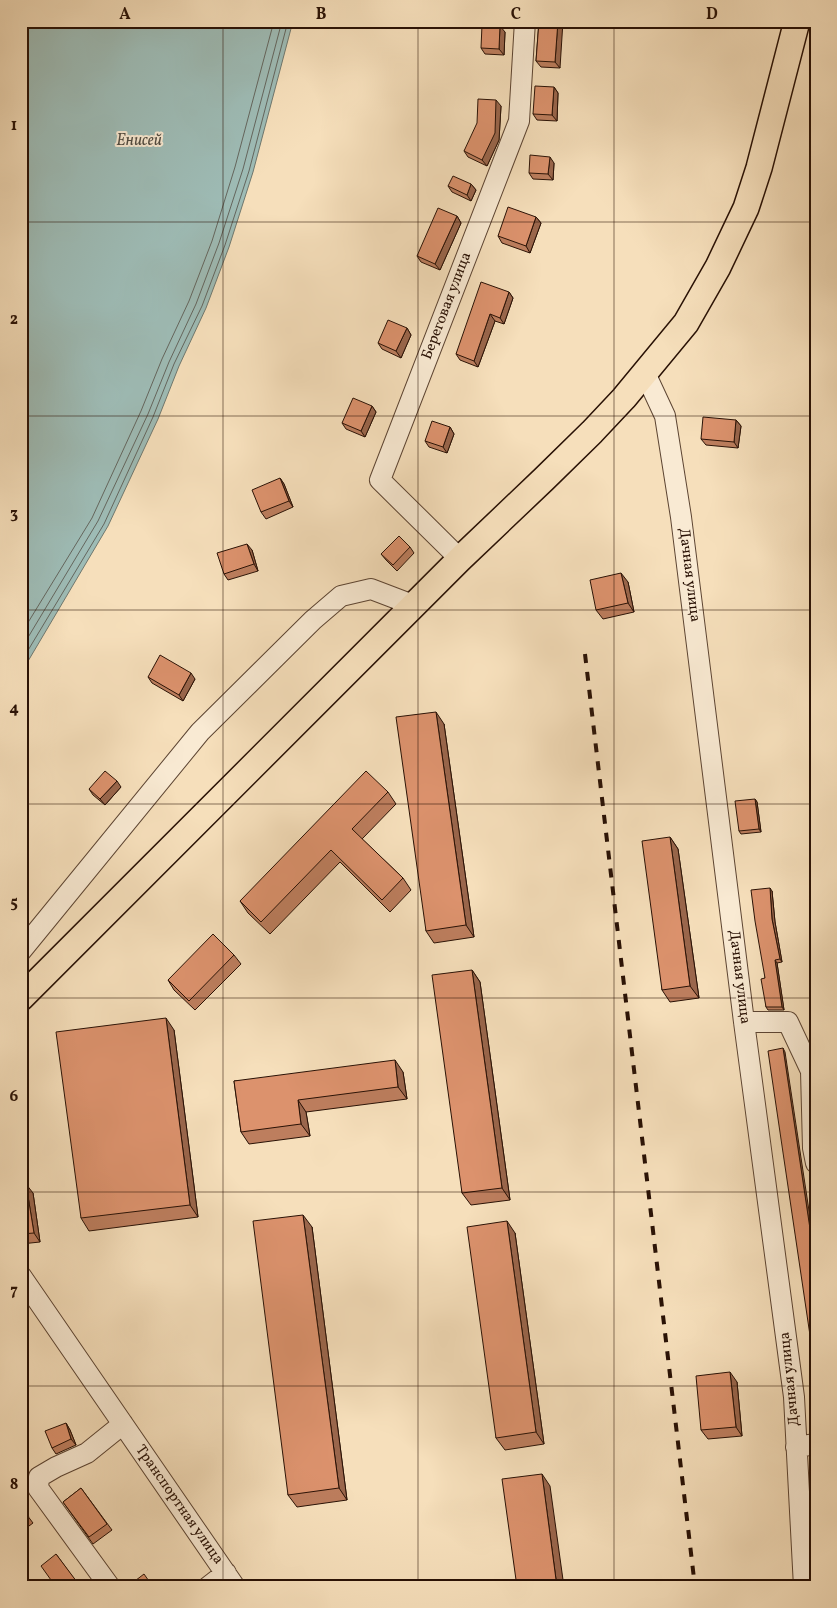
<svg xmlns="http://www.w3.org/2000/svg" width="837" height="1608" viewBox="0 0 837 1608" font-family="Vollkorn,serif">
<rect width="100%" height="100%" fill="#f6dfbb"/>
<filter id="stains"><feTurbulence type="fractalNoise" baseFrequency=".004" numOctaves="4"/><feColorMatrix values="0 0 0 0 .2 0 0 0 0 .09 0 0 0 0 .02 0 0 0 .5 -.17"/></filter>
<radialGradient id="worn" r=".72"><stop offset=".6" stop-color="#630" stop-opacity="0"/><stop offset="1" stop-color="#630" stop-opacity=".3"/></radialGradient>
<!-- water -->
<path fill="#9ebcb6" stroke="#6f786f" d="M21,21h272l-40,151 -24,75 -23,61 -27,58 -21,53 -50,107 -87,147z"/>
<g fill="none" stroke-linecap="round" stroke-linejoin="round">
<!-- shore -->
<path stroke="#64665e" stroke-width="1" d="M21,634l71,-116 49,-107 21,-52 27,-58 23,-60 23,-74 39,-146
M21,649l77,-128 50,-107 21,-52 27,-58 23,-61 24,-74 39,-148
M21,662l83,-138 49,-107 21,-53 28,-58 23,-61 24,-74 39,-150"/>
<defs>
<path id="minor" d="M645,373l20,43 16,101 63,505 50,375 10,190
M460,559l-80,-79 139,-359 6,-100
M21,951l179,-219 113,-112 28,-24 30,-7 42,16
M744,1022h44l23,49 2,77 3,15
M21,1276l214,311
M796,1447l20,-3
M110,1587l-72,-99 1,-11 17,-10 31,-14 36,-29
M208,1587l18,-14"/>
<path id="major" d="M21,998l439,-439 84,-80 48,-47 32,-34 62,-75 32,-56 28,-59 13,-40 38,-147"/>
</defs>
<!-- minor casing -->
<use href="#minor" stroke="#5c4432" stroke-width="22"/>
<!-- major casing -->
<use href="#major" stroke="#291105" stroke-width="28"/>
<!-- minor -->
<use href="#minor" stroke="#f9ead3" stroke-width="20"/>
<!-- major -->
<use href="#major" stroke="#f6dfbb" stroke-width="25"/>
<!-- rail -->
<path stroke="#291105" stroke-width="4" stroke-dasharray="9 9" stroke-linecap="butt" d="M585,654l110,933"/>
</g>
<!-- wall -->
<path fill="#bd7e5e" stroke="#291105" d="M539,21l21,47 -19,-1 -5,-6z
M505,32l-1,23 -19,-1 -4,-6z
M554,87l4,6 -1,28 -20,-1 -4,-6z
M501,106l-2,34 -12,26 -19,-9 -4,-6z
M554,163l-1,17 -20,-1 -4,-6z
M471,184l5,6 -5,11 -19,-9 -4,-6z
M457,216l4,7 -21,47 -19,-8 -4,-6z
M536,217l5,6 -11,30 -28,-10 -4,-7z
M509,292l4,6 -9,26 -9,-3 -17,46 -18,-7 -4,-6z
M407,328l4,7 -10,23 -19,-9 -4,-6z
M372,406l4,6 -11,25 -19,-8 -4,-6z
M736,420l5,6 -3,22 -32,-3 -5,-6z
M450,427l4,7 -7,19 -18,-6 -4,-6z
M280,478l4,6 9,23 -27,12 -5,-7z
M410,547l4,6 -17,18 -11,-11 -5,-6z
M252,550l6,21 -30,9 -4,-6z
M628,582l6,30 -31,7 -7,-9z
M148,677l47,2 -12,22 -31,-18z
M444,724l30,213 -40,6 -8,-12z
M121,787l-16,18 -12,-10 -4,-6z
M388,792l8,12 -34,35 41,39 8,12 -21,22 -50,-50 -70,72 -22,-21 -8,-12z
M755,799l2,3 4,30 -20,2 -2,-3z
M670,837l8,12 21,149 -29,4 -8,-12z
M772,891l3,31 7,40 -5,1 7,47h-16l-2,-3 -1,-29z
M234,955l7,9 -46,46 -21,-20 -6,-10z
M472,970l8,12 30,218 -39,5 -9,-12z
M174,1030l24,187 -109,14 -8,-13z
M403,1072l4,27 -101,13 4,24 -61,8 -8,-12 -7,-51z
M21,1185l12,8 7,49 -19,2z
M312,1227l35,273 -50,7 -9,-12z
M515,1233l29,211 -39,6 -9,-12z
M737,1382l5,54 -34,3 -7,-9z
M66,1423l4,7 6,15 -20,9 -4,-6z
M81,1488l31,42 -19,14 -30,-42z
M21,1507l12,16 -12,9z
M56,1554l24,33h-24z"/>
<!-- shaded-wall -->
<path fill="#9a664c" stroke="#291105" d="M558,21h5l-3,47 -5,-6z
M500,26l5,6 -1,23 -5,-6z
M554,87l4,6 -1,28 -5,-6z
M496,100l5,6 -2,34 -12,26 -5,-6z
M550,157l4,6 -1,17 -5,-6z
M471,184l5,6 -5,11 -4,-6z
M457,216l4,7 -21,47 -5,-6z
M536,217l5,6 -11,30 -4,-7z
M509,292l4,6 -9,26 -4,-6z
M490,314l5,7 -17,46 -4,-6z
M407,328l4,7 -10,23 -5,-7z
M372,406l4,6 -11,25 -4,-6z
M736,420l5,6 -3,22 -4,-6z
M450,427l4,7 -7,19 -4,-6z
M280,478l4,6 9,23 -4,-6z
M247,544l5,6 6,21 -4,-7z
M621,573l7,9 6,30 -6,-9z
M191,673l4,6 -12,22 -4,-6z
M436,712l8,12 30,213 -8,-12z
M117,781l4,6 -16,18 -5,-6z
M755,799l2,3 4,30 -2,-3z
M670,837l8,12 21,149 -9,-12z
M770,888l2,3 3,31 7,40 -2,-3 -8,-40z
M775,960l2,3 7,47 -2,-3z
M472,970l8,12 30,218 -8,-12z
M166,1018l8,12 24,187 -8,-12z
M783,1048l2,4 31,205v12z
M395,1060l8,12 4,27 -9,-12z
M298,1100l8,12 4,24 -9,-12z
M26,1184l7,9 7,49 -6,-9z
M303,1215l9,12 35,273 -8,-12z
M507,1221l8,12 29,211 -8,-12z
M730,1372l7,10 5,54 -6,-9z
M66,1423l4,7 6,15 -5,-6z
M542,1474l8,12 14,101h-7z"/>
<!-- building -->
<path fill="#dc926d" stroke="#291105" d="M539,21h19l-3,41 -19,-1z
M482,25l18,1 -1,23 -18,-1z
M535,86l19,1 -2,28 -19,-1z
M478,99l18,1 -1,33 -13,27 -18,-9 13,-28z
M530,155l20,2 -2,17 -19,-1z
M453,176l18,8 -4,11 -19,-9z
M508,207l28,10 -10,29 -28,-10z
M438,208l19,8 -22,48 -18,-8z
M481,282l28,10 -9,26 -10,-4 -16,47 -18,-7z
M388,320l19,8 -11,23 -18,-8z
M353,398l19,8 -11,25 -19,-8z
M703,417l33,3 -2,22 -33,-3z
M432,421l18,6 -7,20 -18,-6z
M280,478l9,23 -28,11 -9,-22z
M399,536l11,11 -17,18 -12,-11z
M247,544l7,20 -30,10 -7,-21z
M621,573l7,30 -32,7 -6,-30z
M160,655l31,18 -12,22 -31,-18z
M436,712l30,213 -40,6 -30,-214z
M105,771l12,10 -17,18 -11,-10z
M366,771l22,21 -36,37 51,49 -21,22 -51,-50 -70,72 -21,-21z
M755,799l4,30 -20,2 -4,-30z
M670,837l20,149 -28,4 -20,-149z
M770,888l2,31 8,40 -5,1 7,47h-16l-5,-28 4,-1 -10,-57 -4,-31z
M213,934l21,21 -45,46 -21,-21z
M472,970l30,218 -40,5 -30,-218z
M166,1018l24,187 -109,13 -25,-186z
M783,1048l33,221v107l-48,-325z
M395,1060l3,27 -100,13 3,24 -60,8 -7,-51z
M26,1184l8,49 -13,1v-49z
M303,1215l36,273 -51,7 -35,-274z
M507,1221l29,211 -40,6 -29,-211z
M730,1372l6,55 -35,3 -5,-54z
M66,1423l5,16 -19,9 -7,-17z
M542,1474l15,113h-40l-15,-108z
M81,1488l26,36 -18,13 -26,-35z
M21,1507l8,10 -8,6z
M56,1554l21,28 -6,5h-15l-15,-21z
M144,1574l9,13h-26z"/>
<!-- grid -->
<path fill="none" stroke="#291105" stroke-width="1" stroke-opacity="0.55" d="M223,21v1566M418,21v1566M614,21v1566M21,222h795M21,416h795M21,610h795M21,804h795M21,998h795M21,1192h795M21,1386h795"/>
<g text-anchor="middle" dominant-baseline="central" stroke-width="4" stroke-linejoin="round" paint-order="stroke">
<!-- street labels -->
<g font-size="15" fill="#291105" stroke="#f9ead3">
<text transform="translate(447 306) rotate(-69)">Береговая улица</text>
<text transform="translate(689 575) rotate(83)">Дачная улица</text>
<text transform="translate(739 977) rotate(83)">Дачная улица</text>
<text transform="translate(790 1379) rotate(-96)">Дачная улица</text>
<text transform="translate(179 1505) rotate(55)">Транспортная улица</text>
</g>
<!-- water labels -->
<g font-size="16" font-style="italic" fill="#524d43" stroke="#f9ead3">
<text x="139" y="141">Енисей</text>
</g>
</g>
<!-- margin -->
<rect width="837" height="1608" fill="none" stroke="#f6dfbb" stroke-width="55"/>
<rect x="28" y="28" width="782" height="1552" fill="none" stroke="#291105" stroke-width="2"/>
<g font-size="16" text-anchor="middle" font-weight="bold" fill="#291105">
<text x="125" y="19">A</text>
<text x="321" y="19">B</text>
<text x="516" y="19">C</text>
<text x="712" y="19">D</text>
<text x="14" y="130">1</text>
<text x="14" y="324">2</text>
<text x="14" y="518">3</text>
<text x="14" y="713">4</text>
<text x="14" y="907">5</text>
<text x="14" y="1101">6</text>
<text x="14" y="1295">7</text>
<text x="14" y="1489">8</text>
</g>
<rect width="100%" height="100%" filter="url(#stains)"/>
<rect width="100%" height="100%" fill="url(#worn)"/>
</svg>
